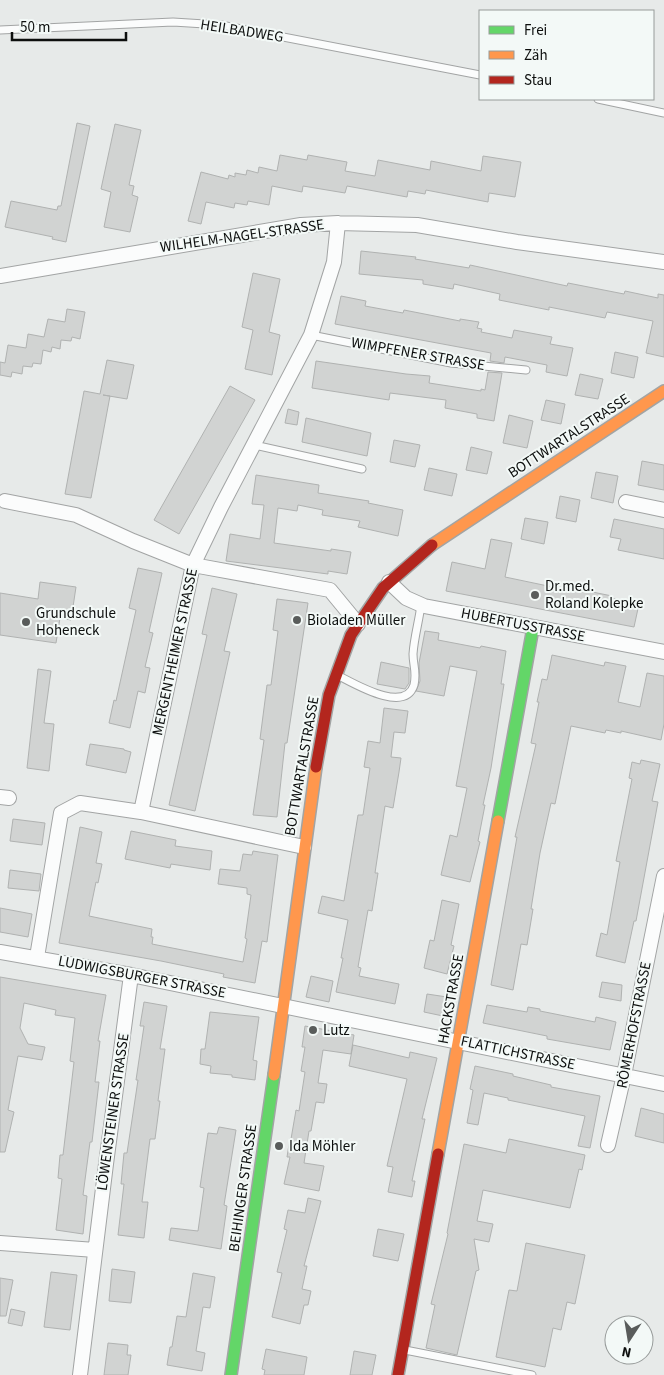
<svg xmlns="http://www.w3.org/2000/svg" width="664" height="1375" viewBox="0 0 664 1375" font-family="'Source Sans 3',sans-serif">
<rect width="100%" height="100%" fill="#e7eae9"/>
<!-- building -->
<path fill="#d1d3d2" stroke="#b0b2b1" d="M77,123l13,3 -24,116 -14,-3 1,-2 -48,-10 6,-26 46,9 1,-4h3z
M115,124l26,6 -12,55 5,1 -2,9 6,2 -8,35 -26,-5 7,-35 -10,-3z
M280,155l27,5 1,-5 39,7 -2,9 30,5 3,-16 52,10 1,-9 50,10 2,-15 38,6 -6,35 -26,-4 -1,9 -62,-12 -1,4 -17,-3 -1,6 -60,-11 -2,7 -42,-7 -1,6 -30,-6 -3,19 -21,-4 -1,4 -12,-2 -1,5 -28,-6 -5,22 -13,-3 13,-49 27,7 1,-4 6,2v-4l11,2 1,-5 11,3 1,-6 18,4z
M361,251l55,6 -1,2 54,9 1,-3 97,21 1,-3 56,11 1,-3 33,7v-4l6,1v62l-18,-4 7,-32 -46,-9 -2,6 -56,-11v3l-50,-10 1,-6 -46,-10 -1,5 -30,-5v-4l-64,-6z
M253,273l27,6 -11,53 11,3 -8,40 -27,-6 8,-39 -11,-3z
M341,296l25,5 -1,5 38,7 1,-3 56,11v-2l19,3 -2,6 5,1 -1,3 31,6 2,-8 38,7 -2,7 23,4 -6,28 -21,-4 1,-7 -42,-8 -1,6 -14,-2 1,-8 -156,-29z
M67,309l18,3 -5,27 -8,-2 -1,4 -10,-1 -1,9 -8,-2 -1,5 -8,-2 -2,14 -8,-1 -1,4 -9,-1 -1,8 -10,-2 -1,5 -11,-2v-13l5,1 3,-18 18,3 2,-14 16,3 4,-18 17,3z
M615,352l23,5 -4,21 -23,-5z
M107,360l27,5 -7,34 -24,-4 7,1 -19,102 -26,-4 19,-103 16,3z
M316,361l90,13 24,2 -1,7 52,8v-2l4,1 3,-18 14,1 -8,48 -17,-3v-4l-32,-6 1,-8 -56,-7 -1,7 -77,-12z
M580,374l23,5 -5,20 -23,-4z
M230,386l25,14 -76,134 -25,-14z
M546,400l19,4 -4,20 -20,-4z
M288,409l11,3 -2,13 -12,-2z
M509,415l24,6 -6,27 -24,-5z
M306,418l65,15 -4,23 -65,-14z
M394,440l26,5 -5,22 -25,-5z
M471,447l21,5 -5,22 -21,-4z
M642,461l22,4v25l-26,-5z
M429,468l28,6 -5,22 -28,-6z
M596,472l22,4 -5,27 -22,-5z
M256,475l63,10 -1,8 51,8 -1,2 35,7 -5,26 -40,-9 2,-6 -38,-6 1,-5 -25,-5 -1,6 -19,-3 -4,35 57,8v-2l20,3 -4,22 -19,-3v3l-102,-13 4,-27 30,5 4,-34 -12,-1z
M560,496l20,4 -4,22 -20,-4z
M525,518l23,4 -4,22 -23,-5z
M614,519l50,10v30l-46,-9 3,-11 -11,-2z
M491,539l21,4 -7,34 62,13 1,-3 44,9v2l27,6 -5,23 -188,-36 6,-29 33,7z
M138,568l24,5 -13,59 4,1 -8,34 5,1 -5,25 -7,-2 -8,37 -21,-5 5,-23 2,1 20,-91 -7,-2z
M40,582l36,5 -5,33 -11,-2 -4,25 -56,-8v-42l38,6z
M212,588l25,6 -13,57 6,1 -35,159 -26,-6 38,-170 -5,-1z
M277,599l31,4 -21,140h-2l-8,74 -24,-2 11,-75 -4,-1 7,-54h4l7,-54 -5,-1z
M425,631l14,2 -1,7 42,8 1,-2 25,5 -5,33h3l-13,84 -8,37h2l-7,36 2,1 -10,40 -29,-7 9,-40 7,2 10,-49 -11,-2 21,-115 -27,-5 -6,30 -28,-5 4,-10 -1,-18z
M552,655l52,11 1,-4 21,4 -8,36 22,5 7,-34 17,3v48l-3,16 -40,-9v2l-15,-3 -1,3 -34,-7 -16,78 -4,-1 -11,50 -9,56h2l-6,36 -6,-1 -8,46 -22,-5 26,-148h-2l21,-93 -5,-1 8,-41h-2l5,-23 5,1z
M381,662l28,6v15l-4,6 -28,-5z
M38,669l13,2 -7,52 10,1 -5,47 -22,-3z
M384,708l24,3 -3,22 -11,-1 -3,25 10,1 -2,14 -6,36 -8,-2 -10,67h3l-6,38 -4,-1 -10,57 3,1 -2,8 40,8 -4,20 -59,-12 7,-34h-2l7,-38 -30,-7 4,-17 22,5 14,-86h5l7,-47 -6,-1 4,-26 12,2z
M90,744l34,5v1l7,2 -5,21 -40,-8z
M641,760l19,4 -8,37 6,1 -22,119h-2l-9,42 -29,-7 5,-23 6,2 13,-73 -4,-1 16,-82 -3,-1 3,-16 8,2z
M13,819l32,4 -3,22 -32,-4z
M80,827l22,5 -6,31 6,1 -4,19 -2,-1 -7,34 63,13 -1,8h2l-1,7 91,18 4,-23 -2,-1 6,-43 -4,-1v-6l-29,-4 2,-15 20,2 3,-17 9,1 1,-4 25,4 -11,87 -5,-1 -7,42 -32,-6 1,-3 -63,-13 -102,-18z
M131,831l45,9 -1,6 37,5 -2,19 -39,-6 -1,4 -45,-9z
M10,870l31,4 -2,17 -31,-3z
M442,900l17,4 -8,41 3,1 -7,28 -23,-6 6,-28 4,1z
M0,908l32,6 -4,23 -28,-5z
M311,976l22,5 -4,21 -23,-5z
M0,977l106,18 -8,46h2l-5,41h4l-7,60h-2l-7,53 4,1 -4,38 -27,-4 6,-51 -4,-1 2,-23h3l11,-93 -4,-1 5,-43 -20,-3 1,-5 -32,-7 -4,25 8,16 17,3 -3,13 -24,-4 -10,54 6,2 -9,40h-5z
M602,982l20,3 -1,16 -22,-4z
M427,994l20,3 -4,19 -19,-4z
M144,1002l23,4 -7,43h5l-7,52h2l-5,38h-5l-8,63h6l-4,36 -26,-3 6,-51h-3l3,-31h3l11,-73h-2l8,-54h-4z
M487,1005l40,7 1,-5 12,2v2l55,11 1,-5 20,5 -6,28 -63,-11v-3l-64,-13z
M210,1012l49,5 -6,43 4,1 -2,19 -23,-3v-2l-22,-2 1,-7 -11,-2 1,-15h4z
M305,1026l49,9 -3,19 -28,-4 -5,33 9,1 -3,19 -8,-1 -5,29h-2l-5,32 20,3 -5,25 -35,-7 6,-27h-3l3,-19 1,1 5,-29 3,1 6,-39 -4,-1 4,-24h-3z
M353,1045l56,13 1,-6 27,6 -15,61h3l-13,62h3l-3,16 -24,-5 5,-25 -6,-1 20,-87 -58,-13z
M475,1066l38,8v2l38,9v2l49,9 -10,52 -12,-2 7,-30 -77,-16v-2l-24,-5 -6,32 -11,-2 6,-33 -3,-1z
M641,1108l23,6v29l-29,-7z
M219,1127l17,3 -12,75 3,1 -6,43 -52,-9 2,-12 27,3 6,-43 -4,-1 8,-54 9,1z
M509,1139l76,16 -3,15 -3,-1 -9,39 -87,-18 -6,31 16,3 -4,18 -15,-3 5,31 -3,1 -19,84 -31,-7 9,-43 -4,-1 17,-70 -1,-1 17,-89 42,9z
M308,1198l13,3 -17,65h3l-5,23 9,2 -3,14h-4l-4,19 -28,-7 10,-44 -5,-1 10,-42 -3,-1 4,-19 17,3z
M378,1229l26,5 -6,27 -25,-5z
M526,1243l59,12 -10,49 -8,-2 -6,28 -8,-2 -8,39 -49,-10 13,-67 8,1z
M112,1269l23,3 -4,31 -22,-2z
M51,1272l26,3 -7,55 -26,-3z
M193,1273l22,4 -5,31 -7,-1 -7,44 9,2 -3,18 -35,-6 3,-18h2l5,-31 9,1z
M0,1278l13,2 -7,36h-6z
M11,1309l14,3 -3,14 -14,-3z
M108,1343l20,2 -1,10h4l-3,20h-24z
M266,1349l41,8 -3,18h-40l1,-5 -3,-1z
M354,1351l22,4 -4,20h-22z"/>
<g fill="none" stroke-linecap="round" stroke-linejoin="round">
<defs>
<path id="lane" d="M0,30l173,-8 48,3 259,50
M598,99l66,14
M311,335l140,28 75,7
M254,445l108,24
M339,676c16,8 66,38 75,9 3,-14 -1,-19 -1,-31 1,-16 6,-33 8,-49
M405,1350l127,25"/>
<path id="street" d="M0,276l301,-51 37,-2 79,2 100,17 147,20
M5,501l71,14 57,26 60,24 137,25 28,34
M626,502l38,8
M389,582l17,16 18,8 240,46
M0,797l9,1
M141,812l52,-247 28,-58 90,-172 23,-73 4,-39
M0,952l131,23 533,109
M37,957l24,-144 19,-10 61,9 163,35
M608,1145l16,-70 40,-199
M0,1243l95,7
M80,1375l26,-211 25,-189"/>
<path id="fast" d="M498,821l35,-193
M231,1375l43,-300"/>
<path id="slow" d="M432,545l232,-154
M274,1075l42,-308
M438,1154l60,-333"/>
<path id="jam" d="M316,767l13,-72 22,-60 32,-47 49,-43
M398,1375l40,-221"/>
</defs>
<!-- lane casing -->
<use href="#lane" stroke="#a2a4a4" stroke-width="9"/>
<!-- street casing -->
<use href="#street" stroke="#a2a4a4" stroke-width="16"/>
<!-- fast casing -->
<use href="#fast" stroke="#a2a4a4" stroke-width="14"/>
<!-- slow casing -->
<use href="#slow" stroke="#a2a4a4" stroke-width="14"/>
<!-- jam casing -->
<use href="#jam" stroke="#a2a4a4" stroke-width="14"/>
<!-- lane -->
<use href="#lane" stroke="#fbfcfc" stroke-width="7"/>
<!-- street -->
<use href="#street" stroke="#fbfcfc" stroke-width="14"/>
<!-- fast -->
<use href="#fast" stroke="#63d668" stroke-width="11"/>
<!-- slow -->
<use href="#slow" stroke="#ff974d" stroke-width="11"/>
<!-- jam -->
<use href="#jam" stroke="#b3261e" stroke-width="11"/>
</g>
<!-- markers -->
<g fill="#595c5b" stroke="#f3f9f7" stroke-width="2">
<circle cx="535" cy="595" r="5"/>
<circle cx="297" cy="620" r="5"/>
<circle cx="26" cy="622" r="5"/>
<circle cx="313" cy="1030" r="5"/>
<circle cx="279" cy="1146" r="5"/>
</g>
<g text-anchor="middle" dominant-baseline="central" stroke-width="4" stroke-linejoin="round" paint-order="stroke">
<!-- street labels -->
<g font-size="15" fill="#0d0f0e" stroke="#f3f9f7">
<text transform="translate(242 31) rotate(9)">HEILBADWEG</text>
<text transform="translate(242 236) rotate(-8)">WILHELM-NAGEL-STRASSE</text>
<text transform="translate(418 354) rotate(10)">WIMPFENER STRASSE</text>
<text transform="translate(569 436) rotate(-33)">BOTTWARTALSTRASSE</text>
<text transform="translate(523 625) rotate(11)">HUBERTUSSTRASSE</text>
<text transform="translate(175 652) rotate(-78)">MERGENTHEIMER STRASSE</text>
<text transform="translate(302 766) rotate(-80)">BOTTWARTALSTRASSE</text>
<text transform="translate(142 977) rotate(11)">LUDWIGSBURGER STRASSE</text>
<text transform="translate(451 999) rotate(-80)">HACKSTRASSE</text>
<text transform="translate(634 1025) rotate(-79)">RÖMERHOFSTRASSE</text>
<text transform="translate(518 1053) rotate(12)">FLATTICHSTRASSE</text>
<text transform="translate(113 1112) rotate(-82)">LÖWENSTEINER STRASSE</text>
<text transform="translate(243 1188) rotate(-82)">BEIHINGER STRASSE</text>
</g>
<!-- poi labels -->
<g font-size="15" fill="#0d0f0e" stroke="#f3f9f7" text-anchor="start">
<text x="545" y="586">Dr.med.<tspan x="545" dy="17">Roland Kolepke</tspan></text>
<text x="36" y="613">Grundschule<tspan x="36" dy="17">Hoheneck</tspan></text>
<text x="307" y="620">Bioladen Müller</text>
<text x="323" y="1030">Lutz</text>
<text x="289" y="1146">Ida Möhler</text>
</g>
</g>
<!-- legend -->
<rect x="479" y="10" width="175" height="90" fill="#f3f9f7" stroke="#979b9a"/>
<rect x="489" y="26" width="25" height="8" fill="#63d668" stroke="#979b9a"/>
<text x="524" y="35" font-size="15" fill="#0d0f0e">Frei</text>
<rect x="489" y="51" width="25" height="8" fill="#ff974d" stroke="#979b9a"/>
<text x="524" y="60" font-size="15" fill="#0d0f0e">Zäh</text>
<rect x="489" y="76" width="25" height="8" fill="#b3261e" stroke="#979b9a"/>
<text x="524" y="85" font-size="15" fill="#0d0f0e">Stau</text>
<!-- north arrow -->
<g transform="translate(629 1340) rotate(192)"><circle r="24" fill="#f3f9f7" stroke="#979b9a"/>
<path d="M0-4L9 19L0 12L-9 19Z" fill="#595c5b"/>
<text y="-8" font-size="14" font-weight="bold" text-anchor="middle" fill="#0d0f0e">N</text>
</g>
<!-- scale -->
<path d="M12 32v8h114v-8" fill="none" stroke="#0d0f0e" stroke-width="2.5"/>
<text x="20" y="32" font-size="15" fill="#0d0f0e" stroke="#f3f9f7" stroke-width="4" paint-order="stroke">50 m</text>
</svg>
